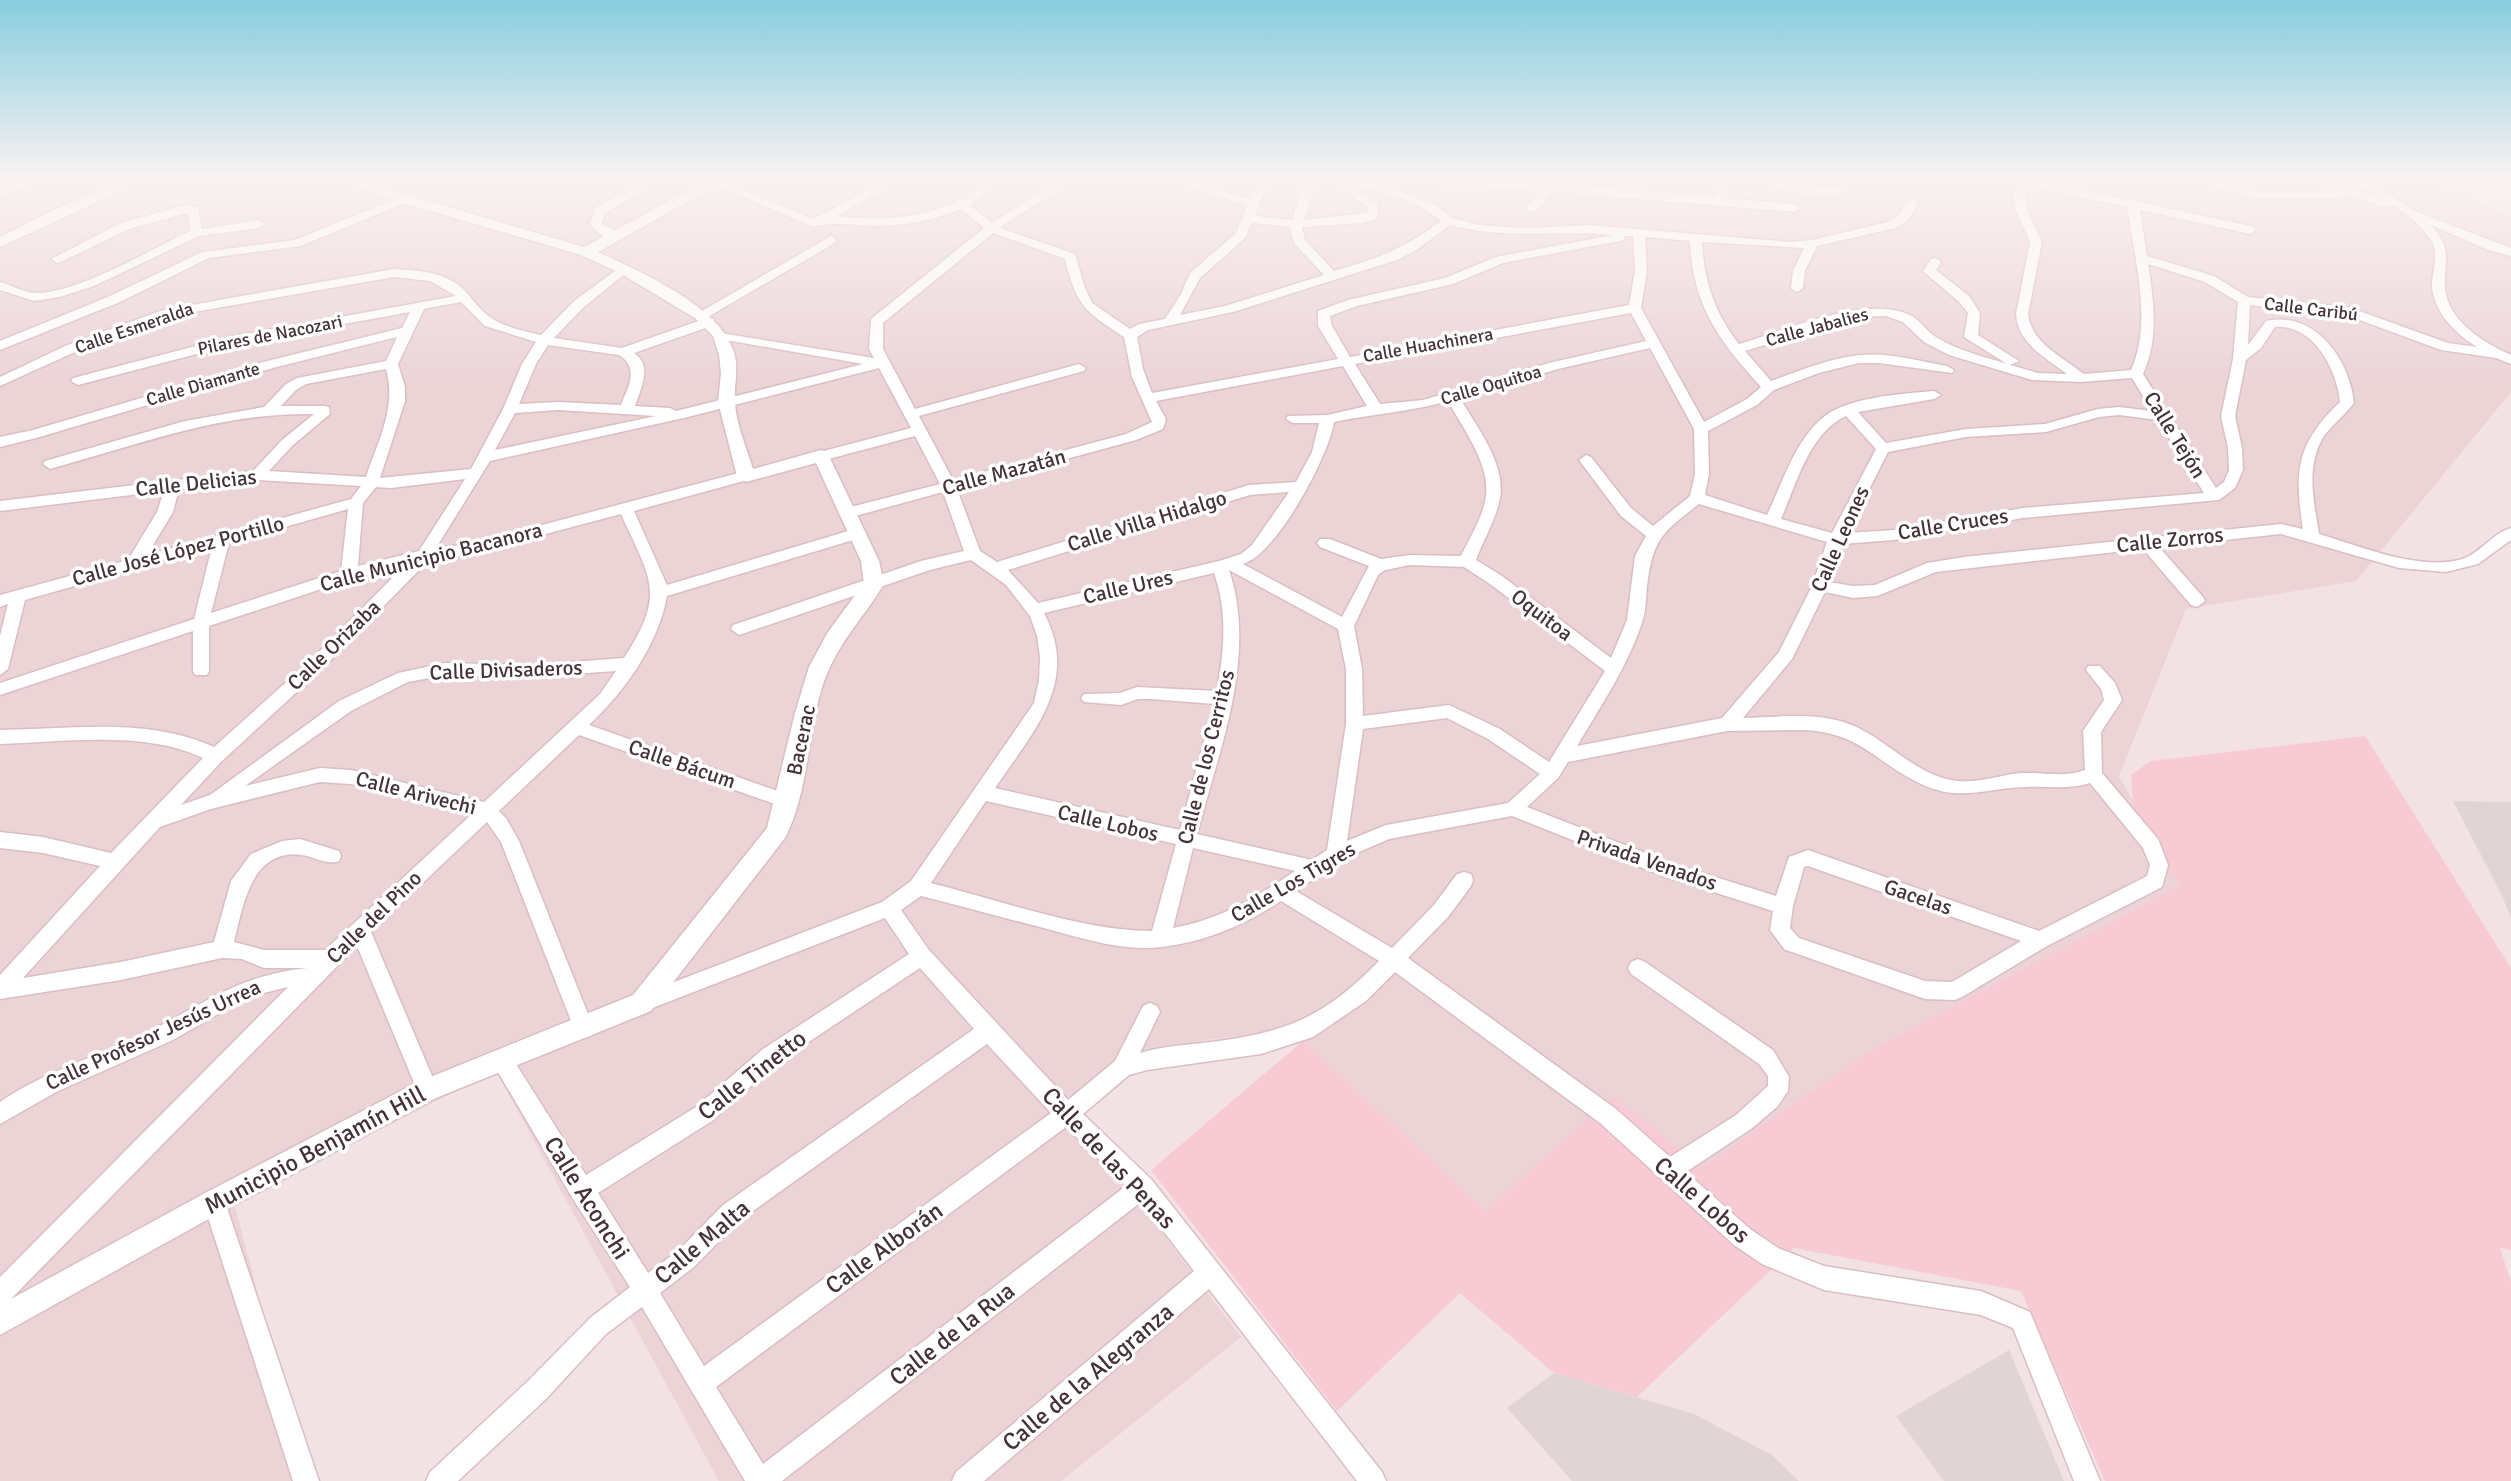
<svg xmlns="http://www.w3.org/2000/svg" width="2511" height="1481" viewBox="0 0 2511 1481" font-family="Signika,sans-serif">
<rect width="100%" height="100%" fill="#f3e2e3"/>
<!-- residential -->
<path fill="#ebd3d6" d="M0,179h2428l83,38v175l-155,189 -170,28 -67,167 61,110 -478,283 -89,-72 -127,114 -197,-183 -123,18 -119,62 71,67 123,162 -180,144h-342l-223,-410 -262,132 74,278h-308z"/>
<!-- commercial -->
<path fill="#f8cad4" d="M2365,736l146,232v282l-11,-2 11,34v199h-406l-84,-190 -227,-43 -157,149 -83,-24 -94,-80 -123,118 -186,-241 152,-129 183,170 127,-115 89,72 168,-117 310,-165 -47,-79 -2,-32 20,-14z"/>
<!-- industrial -->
<path fill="#e1d4d7" d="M2453,801l58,1v116l-9,-22z
M2009,1350l55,131h-120l-48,-65z
M1554,1373l140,41 78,41 27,26h-227l-65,-73z"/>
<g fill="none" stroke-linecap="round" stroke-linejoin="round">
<!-- stream -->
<path stroke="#97f6d1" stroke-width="3.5" d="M2509,179l2,4"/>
<defs>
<path id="minor" d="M32,179h19l-51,17v-8z
M374,179h13l-10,9h-8l-2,-2z
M647,179h15l-57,34 -3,11 17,9v6c-11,2 -23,-6 -29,-15l5,-16z
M702,179h16l95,40 75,-40h15l-66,37c49,6 101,2 142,-28l-22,-9h18l10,4 5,-4h13l-33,26 22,18 68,-44h14c-22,21 -51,30 -74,49l75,26 10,34 7,15 38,26 9,-5 26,-5 16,-25 9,-21 46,-40 11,-28 -83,-26h19l67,20 8,-18h8l2,2 -13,33 37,4 13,-41h12l-13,41 63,-7 1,-5 -40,-29h27l28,6 55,21 14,12 26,7 49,3 63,-3 201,17 21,-2 76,-18 10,-6 11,-16 4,-1 6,4 -13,19 -10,6 -79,18 -12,25 -2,17 -6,4 -6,-4 2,-17 11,-23 -102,-6c2,39 13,72 37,102 44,-13 130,-51 173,-28 9,5 15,16 24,21 22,14 47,19 71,27l-43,-27 4,-24 -9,-11 -36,-31 8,-12 4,-1 6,4 -5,8 33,26 11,17 -2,22 41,26 -9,4 28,8 29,1c-22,-17 -49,-30 -51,-60l14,-72 -14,-31 -3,-19 9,-13h12l220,48 2,3 -6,4 -110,-24 7,46 67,20 34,21 100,10 100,36 29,4c-21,-13 -46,-37 -45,-65 1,-12 6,-25 1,-37 -7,-17 -25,-29 -39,-39l-9,2 -39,-14 -6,4 -82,1 -75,-20h22l53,12h77l-28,-12h18l58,20 -32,-20h15l49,32 96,37v8l-23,-6 -57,-25c22,25 13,32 14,61 1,34 39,57 66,69v9l-15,-6 -55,-8 -95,-35 -96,-10 -2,40 18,-24c49,-11 84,39 88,82 -9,12 -21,21 -30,33 -19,30 -10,66 -5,98 41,12 104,39 146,24 17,-7 28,-25 46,-30v12l-33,24 -32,8 -47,-4 -118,-34 -122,13 44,50 2,4 -8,6 -6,-2 -48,-56 -207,23 -59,24 -24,2 -28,-6 -33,67 -49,59c34,-1 74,-6 106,6 38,14 67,53 109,57 21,2 42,-6 63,-8 21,-1 44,5 64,-3l-2,-39 21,-31 -3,-11 -15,-19 2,-4h12l15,17 7,17 -21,32 1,41 56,66 10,26 -6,22 -115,59 -85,51 -7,3 -30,-1 -133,-47 -7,-2 -15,-20 3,-19 -113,-36 -148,-59 -123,23 -46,20 -47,32 96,57 42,-43 23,-31 7,-2 7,2 2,6 -2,6 -23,31 -40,41 208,151 54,48 66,-42 32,-29v-10l-9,-12 -128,-90 -3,-6 3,-6 7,-3 7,3 128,88 16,27 -1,14 -11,16 -26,22 -65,43 64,57 28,19 46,18 157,25 49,21 70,169h-26l-61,-153 -32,-13 -157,-25 -62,-26 -28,-19 -134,-122 -205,-151 -29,29 -53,36 -52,17 -114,16 -18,5 -46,39 68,65 231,293 4,9h-29l-148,-192 -225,192h-32l4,-9 238,-201 -53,-69 -359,279h-37l-103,-174 -36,27 -60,65 -88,82h-32l4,-9 98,-91 62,-63 40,-31 -57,-88 -78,-132 -3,-7 3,-7 7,-3 7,3 77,122 110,-68 67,-58 146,-95 -24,-36 -243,94 -7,-3 -3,-6 3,-6 247,-95 29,-21 123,-178 5,-23 1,-23 -3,-21 -7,-20 -24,-31 -35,-25 -41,10 -191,65 -8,-6 2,-4 188,-64 43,-10 -21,-59 -95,26 -8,-5 3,-4 97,-25 -25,-48 -94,25 -7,-5 2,-3 95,-25 -32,-60 -191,49 -198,44 -54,87 34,-4 276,-73 7,5 -2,3 -117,32 33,74 191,-57 8,5 -3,4 -196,59c-9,49 -42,95 -78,129l206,72 3,5 -3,5 -6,2 -6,-2 -204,-72 -80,76 7,7 13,23 75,188 -3,7 -7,2 -7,-2 -76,-194 -14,-20 -116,110 67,158 -4,7 -7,3 -7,-3 -63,-151 -349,356 -8,4v-29l288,-290 -40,10 -77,44 -113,50 -58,33v-22c42,-29 90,-43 136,-64 63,-30 97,-62 171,-70h-43l-22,-9 -20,-1 -101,22 -121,19v-24l100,-109 -57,-13 -43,-5v-16l43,5 68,16 92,-95c-59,-28 -138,-16 -203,-14v-14c71,-1 148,-13 214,17l98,-88 93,-94 -53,14 -143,47v45l-2,4h-12l-2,-4v-40l-193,64v-12l194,-64 18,-72 -187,53 -17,69 -8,6v-39l8,-32 -8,3v-12l128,-35 29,-48 7,-21 -164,20v-10l253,-30 29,-31 32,-26c-92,-2 -176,31 -264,55l-7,-5 2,-3 140,-40 79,-14 22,-23 11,-6 89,-17 11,-24 -124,31 -237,70 -36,9v-10l33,-7 230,-68 139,-34 8,-16 -175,32 -157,41 -7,-4 2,-3 161,-42 222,-40 -26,-15 -36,-4 -223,39 -96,36 -75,34v-9l65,-31 98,-36 231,-41c20,1 42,2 60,13 13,7 19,21 31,31 14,13 38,18 56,22l33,-34 49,-36 4,1v6l-43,35 -30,31 68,10 82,-29h10v6l-80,28c19,13 7,35 1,53l35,2 6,3 187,-47 -143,-25 -7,-4 2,-3 159,26 -5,-9 2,-30 113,-91 -23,-19c-28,12 -58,17 -88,17 -21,-1 -40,-5 -60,1zM1350,185c31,6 67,15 91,36 -40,29 -60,36 -107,50l-29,-31 -3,-13 62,-4 13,-5 1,-14zM2029,186l98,21c7,50 26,115 4,163l-47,4c-21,-17 -53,-31 -56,-60l14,-72 -14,-31 -3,-19zM1252,223l38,4 4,16 30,32 -99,31 -45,9 20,-37 45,-40zM1450,225c54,15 108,5 163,10l-117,22 -51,21 -97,22 -30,11v15l20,33 -186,34 -9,-24 -6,-32 11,-7 85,-18 164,-52 18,-9zM993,233l72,26c10,45 21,54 59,78l8,40 20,45 -26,12 -173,46 -34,-64 165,-45 2,-3 -7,-4 -164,45 -32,-60v-26zM1625,236h8l2,35 -6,34 -279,52 -18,-31 -2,-10 27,-10 96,-22 50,-21 117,-22 4,-1zM1645,237l45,4c2,64 30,101 71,146l-14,12 -43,23 -63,-114 6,-37zM2148,264l57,18 33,20 -5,57 -12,57 7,32 1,22 -5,12 -8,6 -73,-114c16,-35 11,-73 5,-110zM461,302l24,24 51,16 -14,22 -19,45 -32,60 -91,9 25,-77v-14l-7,-23 26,-55zM1631,313l15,28 -97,22 -126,37 -43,4 -25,-40zM1886,316l17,6 21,20 25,13 83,25 49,2 51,-4 20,33 -33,-4 -21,2 -53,15 -79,5 -80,14 -28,-31 76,-13 7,-4 -7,-4c-33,3 -90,6 -114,29 -27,25 -38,64 -53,95l-62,-20 4,-21 -1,-43 49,-26 17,-15 45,-17 40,-10h20l73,10 2,-3 -7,-4c-28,-5 -58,-14 -87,-11 -30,3 -61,16 -89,26l-26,-30 111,-34zM2275,327c39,-3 62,43 65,75 -44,42 -46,69 -37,127l-22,-5 -317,33 -37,6 -52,22 -22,1 -24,-4 13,-38 52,-4 129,-22 196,-18 16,-12 8,-18 -1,-22 -7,-32 11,-56 15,-12zM548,345l71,10c21,13 9,32 2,50l-63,-3 -39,2 17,-40zM1650,348l44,81 1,45 -5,22 -37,30 -22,-18 -40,-51 -5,-2 -7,5 42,56 25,20 -11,20 -8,64 -16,38 -109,-82 -26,-16c7,-20 20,-40 24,-62 6,-35 -24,-72 -40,-100l98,-29zM1343,366l24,40 -40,9 -39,1 -2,3 7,4h26l-7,29 -16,30 -47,3 -252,77 -17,-11 -23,-62 179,-49 27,-11 3,-10 -10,-18zM386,369c11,38 -8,72 -20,108l-97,-6 23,-25 38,-32 -1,-7 -5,-1h-43l15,-16 10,-6zM1448,401c15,28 42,62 38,95 -3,21 -16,41 -25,60l-51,-1 -29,4 -51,-20h-10l-3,4 3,4 49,19 -27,51 -99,-53c33,-9 86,-108 91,-142 37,-8 77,-10 114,-21zM558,410l98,6 -161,34 20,-37zM2119,415l39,5 46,73 -181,15 -129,22 -47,3 41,-81 78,-15 80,-5 53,-15zM1846,416l30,33 -44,84 -51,-14c15,-34 28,-86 65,-103zM465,479l-46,72 -61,15 5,-63 13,-16 15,1zM257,480l104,6 -10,13 -204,56 26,-43 6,-23zM1289,492l-37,53 -11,9 -22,7 -181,42 -30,-33 242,-75zM1699,504l128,38 -15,44 -33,66 -57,66 -145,28c24,-40 50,-79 65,-123 4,-12 4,-25 5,-37 6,-48 16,-54 52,-82zM348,509l-7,62 -130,42 18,-70zM621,514c29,65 46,78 3,144l-94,7 -85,-2 -47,10 -59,28 -129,94 -29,10 41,-44 102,-94 105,-107 41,-6zM1410,565l54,2 26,17 115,87 -56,91 -49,-33 -51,-24 -86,11 -1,-47 -8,-43 24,-51 7,-5zM1229,570l109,59 8,40v55l-19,126 -15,10 -115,-26c22,-84 61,-178 32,-264zM1214,573c14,40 10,77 3,118l-80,-4 -17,6 -36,1 -3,4 3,4 37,3 17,-6h13l63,5 -34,126 -185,-42c37,-55 86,-105 49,-175zM616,671l-16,23 -116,108 -133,-32 -31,-2 -75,18 106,-75 57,-29 37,-7 85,2zM1447,718l41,21 52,35 -32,29 -122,22 -39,16 16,-112zM1804,730c55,3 67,28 111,51 43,23 67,7 111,6 22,-1 42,3 64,-4l53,65 7,17 -3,11 -108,55 -231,-81 -19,7 -13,39 -105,-33 -144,-56 31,-29 10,-16 159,-31zM320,782l31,2 121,30 -147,136h-61l-30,-8c9,-36 17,-93 67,-87 13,1 25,11 38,6l2,-5 -2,-5 -39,-12 -18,2 -31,13 -20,27 -17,61 -93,20 -98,16 137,-151 51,-18zM986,801l190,43 -24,87c-68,0 -153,-31 -221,-48zM1193,848l102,23c-41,28 -74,48 -122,57zM1808,866l213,75 -69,41 -27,-1 -126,-43 -9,-10 3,-22 11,-39zM921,896c40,10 79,21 119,31 39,10 81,25 122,20 43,-5 83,-22 119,-46l98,60c-56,57 -91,71 -169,81 -23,3 -48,4 -70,11l20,-41 -3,-6 -7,-3 -7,3 -28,55 -47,39 -139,-150 -28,-40zM920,968l54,61 -251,176 -45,46 -30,22 -50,-80 114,-72 65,-58zM987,1044l64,69 -347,253 -44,-73 34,-26 45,-46zM1066,1127l60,59 -363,278 -47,-77z
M1429,179l187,9 99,9 2,-2 -1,-16h12l1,16 -3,3 69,6 6,4 -6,4 -244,-20 -15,19 -4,1 -6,-4 14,-17 -108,-6 -6,-3z
M1742,179h23l33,7 42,2 6,4 -6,4 -42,-2z
M405,195l4,2v4l-108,45 -92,12 -89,44 -120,48v-9l110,-45 92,-44 93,-12z
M185,205l13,2 4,22 57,-9 6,4 -6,4 -60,8 -105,50 -34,11 -26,4 -34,-11v-8c11,3 25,11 37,11 43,-1 113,-43 153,-62l-2,-18 -59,16 -68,33 -4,1 -6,-4 70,-36z
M831,236l6,4 -2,3 -129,75 -5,1 -6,-4z
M214,1191l8,3 3,8 94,279h-26l-90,-279 3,-8z"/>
<path id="tertiary" d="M118,179h17l-22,16 -113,52v-10l53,-27 50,-21z
M337,179c37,0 54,12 88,21 53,16 106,31 159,47l126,-68h18l-130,73c41,19 122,54 136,100 5,17 0,32 1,48 0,22 12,48 18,69l68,-19 6,2 52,109 5,23c-23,38 -50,62 -63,107 -14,47 -13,103 -36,147l-134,173 -215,87 -213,113 -223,124v-30l205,-112 213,-111 215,-87 134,-167 28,-115 14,-46 19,-35 36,-49 -3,-22 -45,-98 -70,19 -9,-6 -19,-74 3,-29 -2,-18 -6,-19 -18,-18 -77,-46 -37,-17 -181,-53z"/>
</defs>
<!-- minor casing -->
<use href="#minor" stroke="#dabec1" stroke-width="3"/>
<!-- tertiary casing -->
<use href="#tertiary" stroke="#dabec1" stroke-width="3"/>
<!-- minor -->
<use href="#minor" fill="#fff" fill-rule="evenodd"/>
<!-- tertiary -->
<use href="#tertiary" fill="#fff" fill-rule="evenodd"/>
</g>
<!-- sky -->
<linearGradient id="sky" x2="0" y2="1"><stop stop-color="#87cedf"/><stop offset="0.46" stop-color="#faf2f2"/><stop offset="1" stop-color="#faf2f2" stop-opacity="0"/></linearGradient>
<rect width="2511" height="387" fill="url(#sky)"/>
<g text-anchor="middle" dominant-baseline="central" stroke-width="7" stroke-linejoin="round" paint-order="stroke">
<!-- far-street labels -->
<g font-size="18" fill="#443235" stroke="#fff">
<text transform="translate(2311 309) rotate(7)">Calle Caribú</text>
<text transform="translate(1817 327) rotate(-15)">Calle Jabalies</text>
<text transform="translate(134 328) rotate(-19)">Calle Esmeralda</text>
<text transform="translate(270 335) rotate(-11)">Pilares de Nacozari</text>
<text transform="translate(1428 345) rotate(-10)">Calle Huachinera</text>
<text transform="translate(203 384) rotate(-16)">Calle Diamante</text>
<text transform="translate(1491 385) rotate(-16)">Calle Oquitoa</text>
</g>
<!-- street labels -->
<g font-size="21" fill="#443235" stroke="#fff">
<text transform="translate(2175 435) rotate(58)">Calle Tejón</text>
<text transform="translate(1004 472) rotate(-15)">Calle Mazatán</text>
<text transform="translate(196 483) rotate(-6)">Calle Delicias</text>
<text transform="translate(1147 521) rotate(-17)">Calle Villa Hidalgo</text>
<text transform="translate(1953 524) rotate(-9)">Calle Cruces</text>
<text transform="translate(1840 539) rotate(-66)">Calle Leones</text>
<text transform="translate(2170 540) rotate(-6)">Calle Zorros</text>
<text transform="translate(178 551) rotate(-15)">Calle José López Portillo</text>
<text transform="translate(431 557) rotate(-14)">Calle Municipio Bacanora</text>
<text transform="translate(1128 587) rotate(-13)">Calle Ures</text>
<text transform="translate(1542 615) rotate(37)">Oquitoa</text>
<text transform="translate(334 645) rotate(-44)">Calle Orizaba</text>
<text transform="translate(506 670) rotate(-2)">Calle Divisaderos</text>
<text transform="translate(801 740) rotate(-78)">Bacerac</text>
<text transform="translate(1206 757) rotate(-76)">Calle de los Cerritos</text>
<text transform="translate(682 764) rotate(19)">Calle Bácum</text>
<text transform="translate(416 793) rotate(14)">Calle Arivechi</text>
<text transform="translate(1108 823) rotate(13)">Calle Lobos</text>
<text transform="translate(1647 860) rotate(19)">Privada Venados</text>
<text transform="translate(1293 882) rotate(-30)">Calle Los Tigres</text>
<text transform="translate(1918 897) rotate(19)">Gacelas</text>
<text transform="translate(374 917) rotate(-44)">Calle del Pino</text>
<text transform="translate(153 1035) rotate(-25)">Calle Profesor Jesús Urrea</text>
</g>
<!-- near-street labels -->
<g font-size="24" fill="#443235" stroke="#fff">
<text transform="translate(752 1075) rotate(-38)">Calle Tinetto</text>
<text transform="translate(315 1150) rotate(-28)">Municipio Benjamín Hill</text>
<text transform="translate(1109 1158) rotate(47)">Calle de las Penas</text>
<text transform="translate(587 1198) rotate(58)">Calle Aconchi</text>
<text transform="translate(1702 1200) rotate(41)">Calle Lobos</text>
<text transform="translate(702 1242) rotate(-40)">Calle Malta</text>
<text transform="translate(884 1248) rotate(-36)">Calle Alborán</text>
<text transform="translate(952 1334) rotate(-38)">Calle de la Rua</text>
<text transform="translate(1088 1377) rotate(-40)">Calle de la Alegranza</text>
</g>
</g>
</svg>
